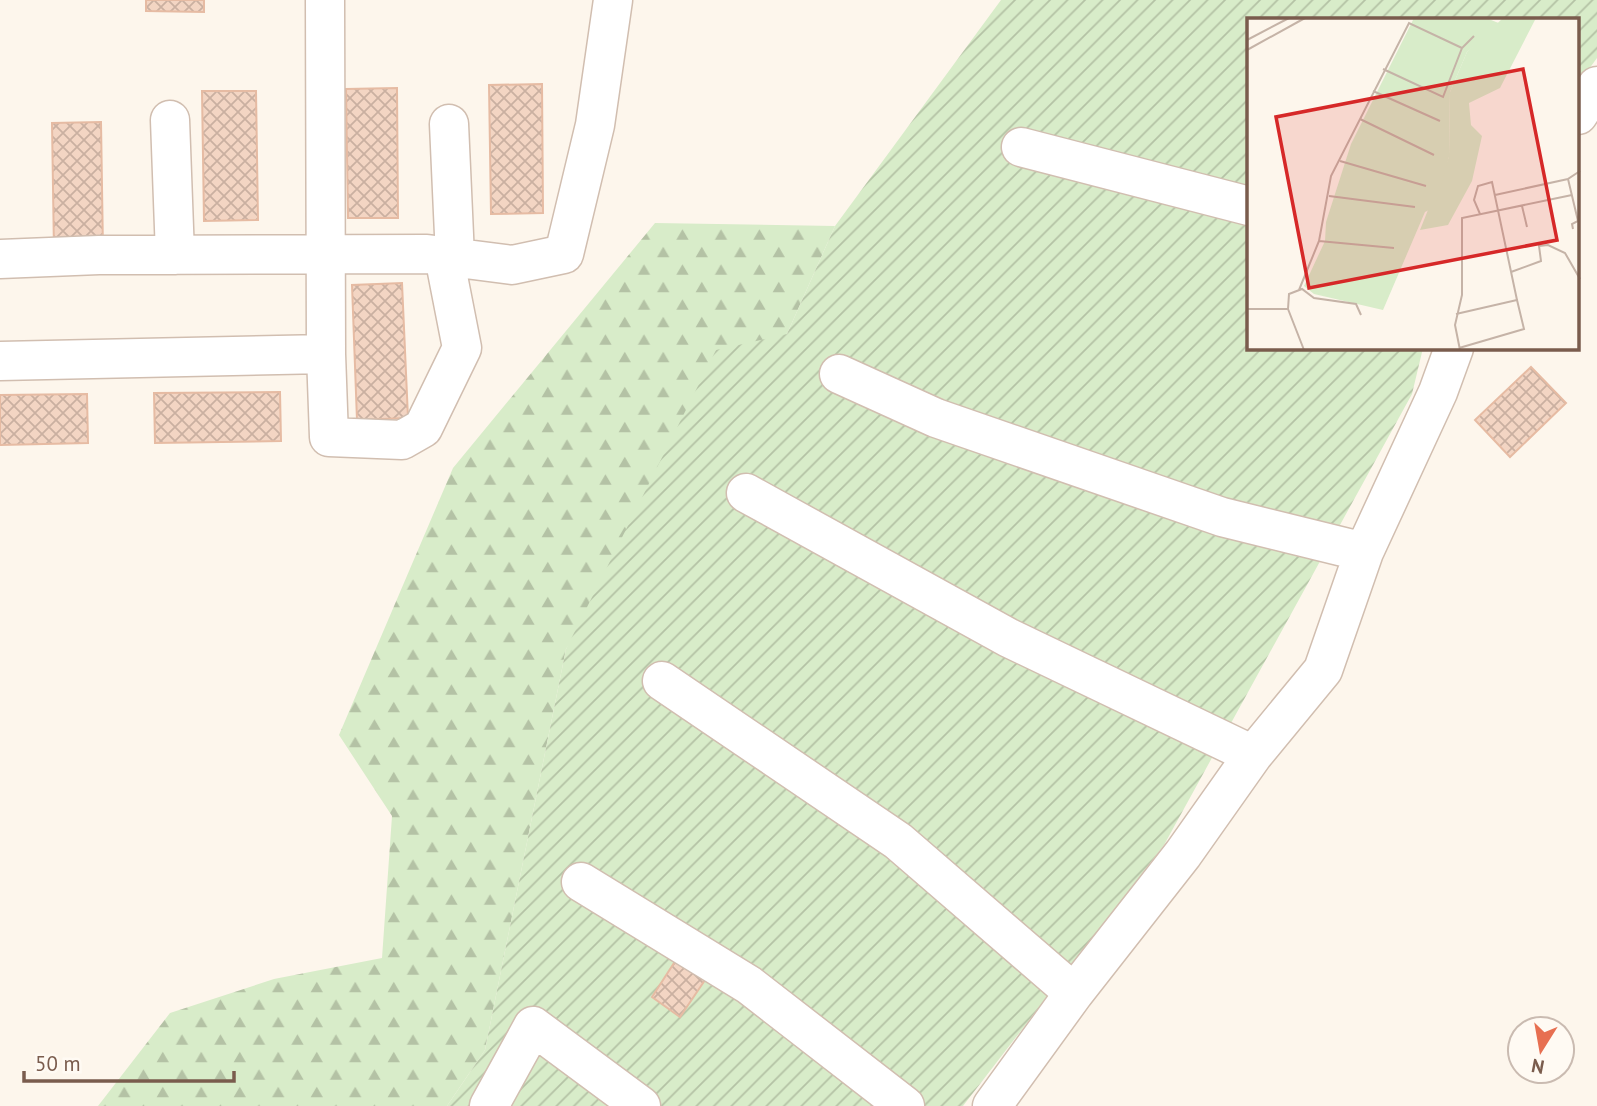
<svg xmlns="http://www.w3.org/2000/svg" width="1597" height="1106" viewBox="0 0 1597 1106" font-family="'PT Sans',sans-serif">
<defs>
<pattern id="forest-firs" width="22" height="20" patternUnits="userSpaceOnUse" patternTransform="scale(1.75)"><rect width="22" height="20" fill="#d8ecc9"/><path d="M5 1l3.5 6h-7zM16 11l3.5 6h-7z" fill="#b4c2a5"/></pattern>
<pattern id="garden-furrows" width="10" height="10" patternUnits="userSpaceOnUse" patternTransform="scale(1.75)"><rect width="10" height="10" fill="#d8ecc9"/><path d="M-1 1l2-2M0 10L10 0M9 11l2-2" fill="none" stroke="#b4c2a5"/></pattern>
<pattern id="building-cross-hatch" width="8" height="8" patternUnits="userSpaceOnUse" patternTransform="scale(1.75)"><rect width="8" height="8" fill="#f3d5c3"/><path d="M0 0l8 8M0 8l8-8" fill="none" stroke="#cab0a1"/></pattern>
</defs>
<rect width="100%" height="100%" fill="#fdf6ec"/>
<!-- forest -->
<path fill="url(#forest-firs)" d="M655,223l180,3 -48,108 -221,315 -81,401 -38,56h-349l72,-93 104,-34 108,-21 10,-142 -53,-81 114,-267z"/>
<!-- garden -->
<path fill="url(#garden-furrows)" d="M1001,0h596v58l-19,26v-65h-329v329h174l-11,46 -248,451 -201,261h-516l38,-56 81,-401 150,-299 71,-16 48,-108z"/>
<!-- building -->
<path fill="url(#building-cross-hatch)" stroke="#e6bba3" stroke-width="2" d="M146,0h58v12l-58,-1z
M542,84l1,129 -52,1 -2,-129z
M397,88l1,130h-50l-2,-129z
M202,91h54l2,129 -54,1z
M101,122l2,129 -49,1 -2,-129z
M402,283l6,135 -51,2 -5,-135z
M1531,367l35,36 -56,54 -35,-37z
M280,392l1,49 -126,2 -1,-50z
M87,394l1,49 -88,2v-50z
M676,960l29,20 -25,37 -28,-20z"/>
<g fill="none" stroke-linecap="round" stroke-linejoin="round">
<defs>
<path id="minor" d="M325,0l1,354 3,83 73,3 21,-12 39,-80 -18,-92
M1578,115l19,-29
M170,120l5,135
M449,124l6,133
M1021,147l228,59
M0,259l99,-4 328,-1 85,11 52,-11 31,-129 18,-125
M0,361l326,-7
M839,374l97,44 286,99 142,35
M746,493l263,145 244,117
M662,681l236,160 176,152
M581,882l168,103 156,121
M489,1106l44,-80 108,80
M992,1106l82,-113 109,-139 70,-99 70,-85 41,-118 74,-160 16,-44"/>
</defs>
<!-- minor casing -->
<use href="#minor" stroke="#d1beb0" stroke-width="41"/>
<!-- minor -->
<use href="#minor" stroke="#fff" stroke-width="38"/>
</g>
<!-- overview -->
<g transform="translate(1247 18)">
<rect width="332" height="332" fill="#fdf6ec"/>
<path d="M256,0h33l-36,70 -31,15 2,22 11,11 -10,45 -24,44 -28,5 29,-73 1,-65 17,-40z" fill="#d8ecc9"/>
<path d="M167,0h72l15,6 -34,28 -17,40 -1,65 -14,50 -10,5 -42,98 -69,-16 -10,-8 21,-45 1,-19 25,-78z" fill="#d8ecc9"/>
<path fill="none" stroke="#c5b3a7" stroke-width="2" d="M0,22l42,-22M0,32l58,-32M136,51l60,28 19,-49 12,-12M126,73l67,30M113,101l74,36M93,143l86,25M248,177l73,-16M82,178l86,11M275,188l5,21M326,211l-1,-5 6,-3 -10,-42 12,-8M72,223l75,7M264,254l30,-11 -2,-15 9,-1 17,8 15,26M52,272l20,-49 12,-65 78,-153 53,25M0,291h41l1,-15 13,-5 12,9 42,6 5,11M41,291l16,41M209,296l61,-14 -25,-118 -14,4 -4,14 6,14M212,330l65,-19 -7,-29M213,332l-5,-25 7,-30v-77l110,-23"/>
<path fill="#d62828" fill-opacity="0.15" stroke="#d62828" stroke-width="3.5" d="M276,51l34,171 -248,48 -33,-171z"/>
<rect width="332" height="332" fill="none" stroke="#7a5c4d" stroke-width="3.5"/>
</g>
<!-- north arrow -->
<g transform="translate(1541 1050) rotate(191)"><circle r="33" fill="#fffaf3" stroke="#cabbb1" stroke-width="2"/>
<path d="M0-5L12 26L0 18L-12 26Z" fill="#e76f51"/>
<text y="-10" font-size="19" font-weight="bold" text-anchor="middle" fill="#7a5c4d">N</text>
</g>
<!-- scale -->
<path d="M24 1071v10h210v-10" fill="none" stroke="#7a5c4d" stroke-width="3.5"/>
<text x="35" y="1071" font-size="21" fill="#7a5c4d" stroke="#fffaf3" stroke-width="5" paint-order="stroke">50 m</text>
</svg>
